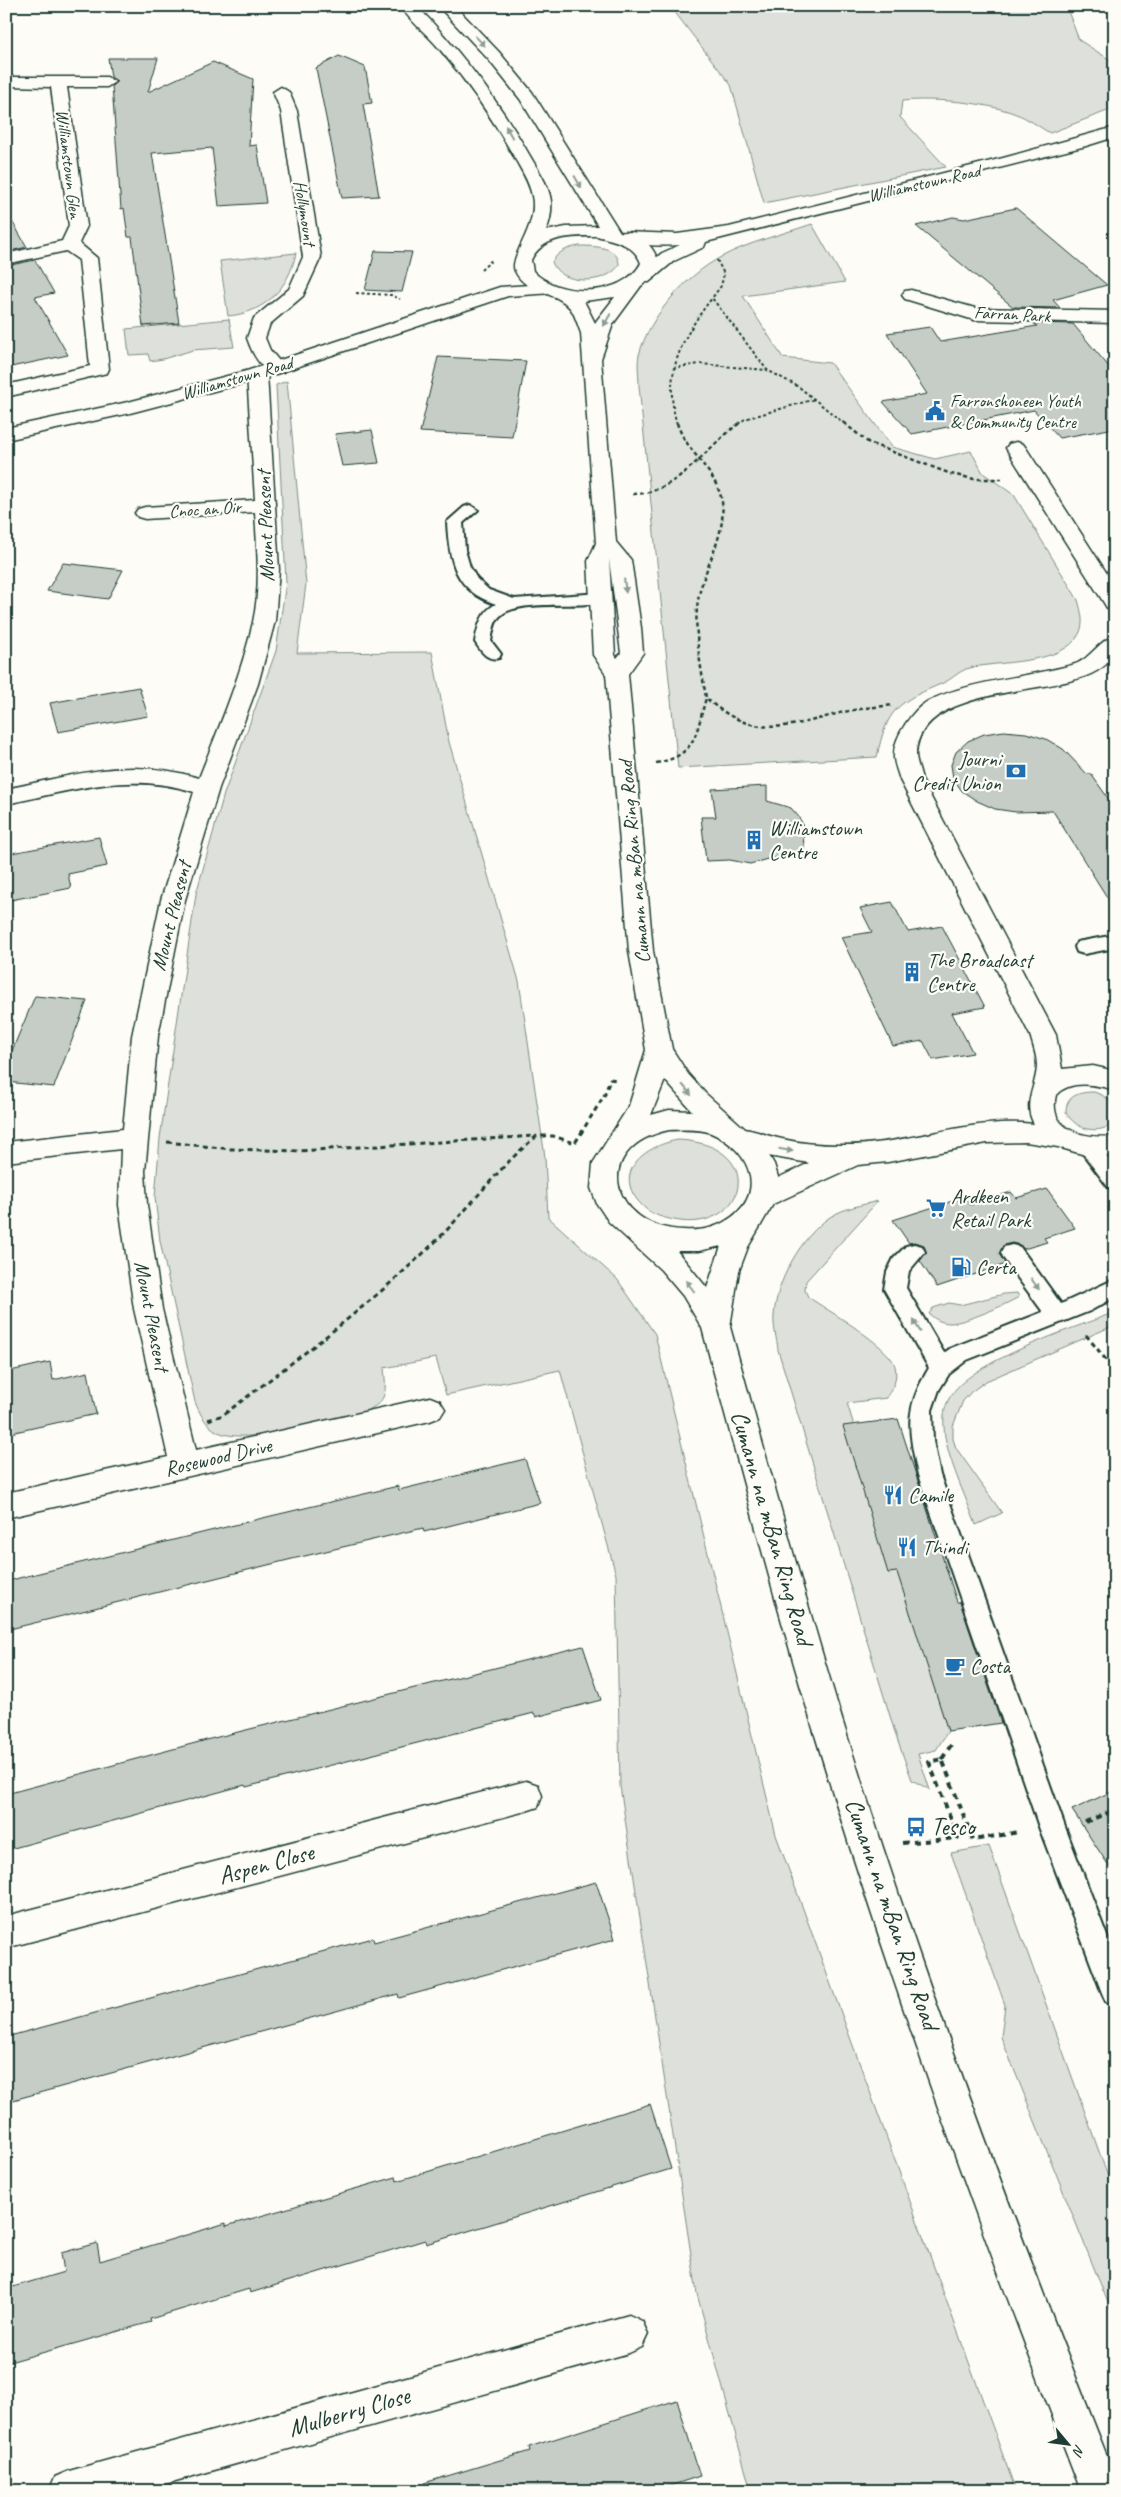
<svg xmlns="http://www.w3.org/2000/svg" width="1121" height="2497" viewBox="0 0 1121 2497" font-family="Caveat,sans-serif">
<rect width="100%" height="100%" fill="#fdfcf7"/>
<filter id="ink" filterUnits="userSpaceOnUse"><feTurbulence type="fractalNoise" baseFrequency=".02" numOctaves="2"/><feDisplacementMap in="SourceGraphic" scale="10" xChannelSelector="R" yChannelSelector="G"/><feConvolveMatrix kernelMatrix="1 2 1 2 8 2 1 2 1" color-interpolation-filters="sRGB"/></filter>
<g filter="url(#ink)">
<!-- green -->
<path fill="#dde0db" stroke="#7e8e88" d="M670,6h396l13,34 36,23v45l-65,25c-11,-6 -22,-15 -34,-19 -30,-12 -82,-16 -114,-13l-2,16 46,50 -182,36 -33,-118z
M812,224l33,58 -102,14 40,62 47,5 62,84 43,12 36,-8 12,22 31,22 64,105c3,11 7,23 1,34 -16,32 -83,26 -113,35 -8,3 -15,11 -23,14 -44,19 -56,24 -66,74l-199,11 -39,-382c0,-10 -2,-22 0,-31 10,-39 48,-80 82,-98 28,-15 62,-23 91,-33z
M579,246c14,0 40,0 40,19 -12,20 -59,21 -67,-3 6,-11 16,-14 27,-16z
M296,253c-7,35 -31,60 -68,63l-8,-55z
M229,319l5,28 -41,3 -30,9 -13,2 -2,-7 -19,1 -3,-26z
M287,381l19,203 -9,69 135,-1 17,90 70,239 26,176 3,60 69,62 38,55 121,501 240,656h-265l-54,-197 -77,-508 -4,-211 -56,-205 -114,25 -10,-37 -52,10c3,27 3,35 -25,46 -34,7 -111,32 -141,18 -12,-6 -18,-18 -23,-30l-35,-161 -5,-44 5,-59 36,-244 28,-100 52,-143 10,-69 -10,-197z
M1094,1092l8,3 13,9v18c-16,14 -40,8 -49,-10 0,-17 14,-20 28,-20z
M678,1140c92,4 69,95 -4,80 -10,-2 -21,-5 -28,-11 -38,-33 -4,-63 32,-69z
M878,1201l-72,80 -1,9 3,7c19,13 82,49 87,69 3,13 -2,22 -9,32l-39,5 101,328 -12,19 -18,4 12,36 -18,-10 -15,-41 -119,-389c-1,-11 -5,-23 -4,-34 2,-35 27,-79 56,-99 14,-9 32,-12 48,-16z
M1017,1293l2,4c-14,8 -54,26 -69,26 -9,0 -15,-4 -21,-9l4,-6 16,-5 11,2 44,-11z
M1115,1312v13l-129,56 -15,11 -8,9 -10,25v13l3,9 46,65 -26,12c-10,-28 -31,-71 -32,-98 -1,-12 1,-24 8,-33 22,-34 123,-66 163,-82z
M989,1846l126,350v124l-114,-283 4,-32 -54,-152z"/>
<!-- building -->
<path fill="#c6cdc7" stroke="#1f3d34" d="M339,56l26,11 7,36 -9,1 16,92 -37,2 -26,-130z
M108,58h50l-10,34 65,-30 40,17 -4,67 8,-1 9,58 -47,3 -7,-58 -60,5 27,170 -36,3 -11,-89h-4l-4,-29 -3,1 -9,-123 5,-5 -6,-4z
M1016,208l91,77 -54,15 7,8 -47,-1 -97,-81 37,-9 11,2z
M6,211l21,36 -21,5z
M375,251l37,1 -10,40 -37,-2z
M35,260l19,33 -19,4 33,58 -62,13v-102z
M1033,323l40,1 42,50v54l-56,10 -25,-28 -122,24 -29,-32 44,-8 -40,-61 43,-6 10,15 97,-16z
M438,357l88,4 -14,76 -92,-5z
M372,430l7,33 -37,3 -7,-32z
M63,563l60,7 -15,29 -61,-8z
M139,687l9,29 -90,16 -8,-29z
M1004,731l22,2 20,6 17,10 24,25h4l24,34v102l-62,-99 -37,1 -21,-3 -18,-8 -15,-10 -9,-13 -2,-13 5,-13 12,-11 16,-7z
M767,786v15l24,7 7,8 4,7 3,34 -34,1 -21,6 -20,-4 -24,1 -5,-44h15l-4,-28z
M99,837l8,29 -39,8 3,14 -65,13v-47z
M892,902l16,30 34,-6 43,81 -33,6 21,40 -40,7 -10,-19 -30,5 -52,-109 31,-5 -12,-24z
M35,996l52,5 -33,86 -48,-5v-17z
M1047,1189l28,39 -31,10 3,4 -23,7 -4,-4 -8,-2 -8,2 -5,9 7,10 -69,23 -17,-26 6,-8 -2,-8 -10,-3 -5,1 -16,-23 72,-23 5,8 41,-13 5,6z
M50,1362l3,18 35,-8 8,42 -90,20v-62z
M898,1419l59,183h3l41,121 -53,8 -51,-159 -9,1 -45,-147z
M525,1459l15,44 -116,29 -1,-4 -131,31 -286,71v-48l13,-4 252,-62 127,-30 1,4z
M583,1646l18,54 -65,17 -2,-4 -288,74 -1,-2 -235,64 -4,-26v-29l208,-56z
M1115,1790v85l-43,-65z
M596,1882l19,57 -216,59 -1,-4 -392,108v-65l367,-99 1,4z
M650,2104l21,65 -245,75 -1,-4 -175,53 -1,-4 -99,30 1,3 -145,41v-74l58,-17 -3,-19 36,-10 3,18 126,-38v3l170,-49 1,4z
M677,2400l23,76 -46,15h-229l-1,-8 106,-32 -1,-4z"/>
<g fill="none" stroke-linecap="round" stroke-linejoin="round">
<defs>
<path id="service" d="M470,505l8,5 -15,13 2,27 5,17 7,12 12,11 25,9 87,-6 8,5c-9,14 -89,-2 -109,18 -7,6 -7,17 -9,25l10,13 -2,4c-12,3 -18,-7 -24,-16 3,-16 6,-30 21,-38 -41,-13 -47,-43 -49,-82l17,-15z
M1115,935v13l-31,6 -7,-2 -2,-5 2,-5z
M1088,1139l7,3 20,25v23l-7,-3 -30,-40 3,-5z
M914,1244l8,2 3,6 -16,19 -3,17 38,65 7,-5 92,-36 -39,-53 -3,-6 3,-6 8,-2 8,2 41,57 54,-25v18l-25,14 -123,49 -18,14 -10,16 -7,20 1,31 7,34 125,352 50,130v49l-9,-4 -4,-9 -63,-166 -121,-352c-10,-46 -14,-66 11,-107l-45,-79 3,-17 7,-14 12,-12z"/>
<path id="minor" d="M11,77h96l8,5 -8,5h-40l20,139 -8,17 18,15 12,111 -2,4 -101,24v-12l84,-19 -11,-106 -13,-9 -60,13v-10l56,-13 7,-15 -18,-139 -45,-1v-8z
M281,87l8,5 8,19 24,146 -18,39 -33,28 -5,14 5,12 15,18 -2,4c-20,5 -31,-19 -36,-34l7,-20 35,-29 14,-32 -22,-146 -8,-19z
M911,290l64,18 140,3v12l-141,-3 -69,-21 -3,-4 3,-4z
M257,368l7,2 3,4 12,196 -4,51 -17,63 -39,104 -34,112 -27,136 -13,135 2,34 15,104 34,141 234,-53 10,4 5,8 -5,8 -10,4 -424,97v-25l162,-36 -34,-148 -15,-104 2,-56 -115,13v-20l117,-13 9,-93 29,-136 33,-108c-66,-21 -122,-1 -188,12v-15c70,-14 122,-33 193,-11 20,-51 42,-102 54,-156 8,-36 4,-74 2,-110l-110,7 -7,-2 -3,-4 3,-4 7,-2 110,-7 -8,-126 3,-4z
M1016,442l7,2 3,4 89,138v23l-8,-1 -3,-5 -98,-155 3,-4z
M1115,636v20c-7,7 -15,14 -24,18 -45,21 -172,12 -175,80 0,8 5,18 6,26l134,255 6,34 31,-3 22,5v19c-19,-5 -44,-11 -59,5 -9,37 31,44 59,41v20l-23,1 -34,-10 -32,-5 -39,1 -99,19 -30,3 -85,39 -10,3 -10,-3 -4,-7 4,-7 56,-27 -41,-7 -37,-12 -4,-7 4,-7c16,-5 34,6 51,9 18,4 37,6 56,6 67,2 130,-29 196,-21 -12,-21 2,-36 3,-58 0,-10 -4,-21 -7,-31l-130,-255c-2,-8 -7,-18 -6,-26 0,-17 19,-45 34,-53 44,-21 97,-23 144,-36 18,-4 26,-25 43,-29z
M526,1781l12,4 4,11 -4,11 -12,4 -520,137v-32z
M629,2315l13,6 6,13 -6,13 -13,6 -489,138h-91l6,-14 14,-6z"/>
<path id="tertiary" d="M1115,127v10l-29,9 -380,96 -2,5 -30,14 -25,21h-12l-3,-4 3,-4 25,-21 18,-8c-20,1 -42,1 -61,-4l-3,-4 3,-4 6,-1 52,2 52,-7 274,-69z
M547,284l6,1 3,4 -3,4 -45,3 -244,82 -134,35 -124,27v-12l122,-26 122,-32 250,-83z"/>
<path id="secondary" d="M400,6h17c44,46 82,95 113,150 8,14 19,29 21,45 1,10 -1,21 -5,30l20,-4 32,-1 -78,-127 -32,-40 -50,-53h17l44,46 33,40 88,140c21,5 32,10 39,31l-9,16 -9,7 -28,38 -12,35 15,183 15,18 10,68 2,25 -15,21 25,277 19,98 16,25 17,19 57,51 12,20 4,13 -1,15 -5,14 -24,41 -9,24 -9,56c43,153 84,306 132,456 75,234 162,465 253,693v15h-34c-90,-233 -177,-468 -251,-707 -47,-150 -87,-303 -128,-456l-19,-32 -22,-26 -52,-48 -12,-18 -6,-16 2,-25 36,-57 17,-56 -17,-99 -23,-277 -13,-19 -5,-94 8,-18 -15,-210c-3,-7 -6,-19 -11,-25 -14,-18 -44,-13 -55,-37 -7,-14 24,-45 17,-75 -3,-15 -12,-28 -19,-41 -22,-39 -47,-75 -76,-109 -12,-14 -27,-25 -37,-40zM597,236c18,5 37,8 44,27 -18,35 -83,35 -108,8l-2,-11c12,-25 42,-24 66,-24zM615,297l-18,23 -2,3 -11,-22zM609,559l12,94 -4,5 -2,-3zM665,1080l27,31 -23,-1 -18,5zM669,1130c13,0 29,-2 42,3 41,17 58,64 13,89 -12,7 -26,9 -40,8 -74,-2 -95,-83 -15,-100zM721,1246l-14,42 -30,-37h22z"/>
</defs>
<!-- service casing -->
<use href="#service" stroke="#1f3d34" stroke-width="4"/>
<!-- minor casing -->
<use href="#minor" stroke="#1f3d34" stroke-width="3"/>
<!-- tertiary casing -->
<use href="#tertiary" stroke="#1f3d34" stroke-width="3"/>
<!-- secondary casing -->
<use href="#secondary" stroke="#1f3d34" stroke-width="3"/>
<!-- path-far3 -->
<path stroke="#1f3d34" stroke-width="2" stroke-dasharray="3 2.5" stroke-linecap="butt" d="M717,260l7,14 -3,12 -9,12 55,72 32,17 46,37
M481,270l12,-11
M356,293l35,2 9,4
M673,368l26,-4 67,6
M677,424c-15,-50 5,-87 35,-126
M738,424l7,-5 70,-20"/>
<!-- path-far2 -->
<path stroke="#1f3d34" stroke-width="2.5" stroke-dasharray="4 3" stroke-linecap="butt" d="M677,423c9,29 40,48 45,79 4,34 -16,61 -23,93 -7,33 2,70 7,103
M844,423l25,20 82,31 23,5h28
M633,494c45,0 73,-48 107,-71
M656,763c41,-7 40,-31 50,-65 45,40 77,31 130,16 18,-5 38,-7 57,-9"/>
<!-- path-far1 -->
<path stroke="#1f3d34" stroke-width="3" stroke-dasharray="5 4" stroke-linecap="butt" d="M167,1142l64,7 67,2 237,-15
M1086,1335l29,36
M208,1420l15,-5c73,-55 146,-109 212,-173 35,-34 63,-75 102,-106h16l22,7 30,-49 5,-15 7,1"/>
<!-- path -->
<path stroke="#1f3d34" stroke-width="4" stroke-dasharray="6 5" stroke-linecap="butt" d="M942,1759l9,-14
M1085,1822l30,-12
M902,1843l56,-5 -29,-76 13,-3 31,81 46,-8"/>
<!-- service -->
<use href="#service" fill="#fdfcf7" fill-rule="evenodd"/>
<!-- minor -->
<use href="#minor" fill="#fdfcf7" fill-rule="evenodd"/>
<!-- tertiary -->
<use href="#tertiary" fill="#fdfcf7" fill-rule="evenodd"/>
<!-- secondary -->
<use href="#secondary" fill="#fdfcf7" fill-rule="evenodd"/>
</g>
<!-- one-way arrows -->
<defs><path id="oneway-solid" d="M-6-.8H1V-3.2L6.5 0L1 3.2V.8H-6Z" transform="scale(1.25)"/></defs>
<g fill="#8e9c96">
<use href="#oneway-solid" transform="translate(480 41) rotate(46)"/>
<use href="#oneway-solid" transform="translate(509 132) rotate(-119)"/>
<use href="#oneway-solid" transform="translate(578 182) rotate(60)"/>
<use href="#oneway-solid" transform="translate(607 320) rotate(120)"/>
<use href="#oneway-solid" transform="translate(625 586) rotate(83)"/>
<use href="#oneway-solid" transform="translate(687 1090) rotate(50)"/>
<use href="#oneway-solid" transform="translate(786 1150) rotate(9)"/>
<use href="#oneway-solid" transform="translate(1035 1284) rotate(54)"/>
<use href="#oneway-solid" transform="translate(690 1286) rotate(-127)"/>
<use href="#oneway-solid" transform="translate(917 1326) rotate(-120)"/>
</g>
</g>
<!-- icons -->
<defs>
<symbol id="civic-bare" viewBox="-9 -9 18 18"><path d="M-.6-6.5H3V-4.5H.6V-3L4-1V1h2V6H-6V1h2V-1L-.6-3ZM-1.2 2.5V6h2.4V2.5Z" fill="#1f6fb2" stroke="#fdfcf7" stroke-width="2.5" paint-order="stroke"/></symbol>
<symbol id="bank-bare" viewBox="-9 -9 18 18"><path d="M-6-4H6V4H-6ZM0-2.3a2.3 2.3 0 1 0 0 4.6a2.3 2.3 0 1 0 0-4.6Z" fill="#1f6fb2" stroke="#fdfcf7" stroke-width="2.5" paint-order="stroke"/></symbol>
<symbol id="building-bare" viewBox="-9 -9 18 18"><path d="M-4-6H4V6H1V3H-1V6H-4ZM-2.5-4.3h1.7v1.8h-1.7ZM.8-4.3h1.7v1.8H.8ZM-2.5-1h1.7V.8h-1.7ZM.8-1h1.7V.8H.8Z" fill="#1f6fb2" stroke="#fdfcf7" stroke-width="2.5" paint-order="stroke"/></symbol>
<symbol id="supermarket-bare" viewBox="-9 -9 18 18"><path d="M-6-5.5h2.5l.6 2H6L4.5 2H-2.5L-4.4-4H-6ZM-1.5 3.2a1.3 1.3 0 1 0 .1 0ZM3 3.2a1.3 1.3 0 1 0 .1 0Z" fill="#1f6fb2" stroke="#fdfcf7" stroke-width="2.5" paint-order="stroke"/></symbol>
<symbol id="fuel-bare" viewBox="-9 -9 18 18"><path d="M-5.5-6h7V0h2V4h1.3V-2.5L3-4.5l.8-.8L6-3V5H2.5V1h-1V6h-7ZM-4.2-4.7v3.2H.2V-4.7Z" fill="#1f6fb2" stroke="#fdfcf7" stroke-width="2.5" paint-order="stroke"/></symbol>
<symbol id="restaurant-bare" viewBox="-9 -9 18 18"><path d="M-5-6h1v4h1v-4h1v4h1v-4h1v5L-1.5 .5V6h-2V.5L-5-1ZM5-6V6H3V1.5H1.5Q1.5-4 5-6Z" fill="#1f6fb2" stroke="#fdfcf7" stroke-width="2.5" paint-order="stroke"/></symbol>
<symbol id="cafe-bare" viewBox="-9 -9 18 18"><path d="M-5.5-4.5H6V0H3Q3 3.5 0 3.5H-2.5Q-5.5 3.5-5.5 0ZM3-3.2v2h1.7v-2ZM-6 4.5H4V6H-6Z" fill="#1f6fb2" stroke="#fdfcf7" stroke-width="2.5" paint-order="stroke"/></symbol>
<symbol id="bus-bare" viewBox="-9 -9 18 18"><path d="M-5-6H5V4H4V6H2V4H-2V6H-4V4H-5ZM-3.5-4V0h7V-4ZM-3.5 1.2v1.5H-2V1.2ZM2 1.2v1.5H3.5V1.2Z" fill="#1f6fb2" stroke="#fdfcf7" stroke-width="2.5" paint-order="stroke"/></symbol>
</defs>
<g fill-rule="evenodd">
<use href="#civic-bare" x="921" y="397" width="28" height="28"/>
<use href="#bank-bare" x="1002" y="757" width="28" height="28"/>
<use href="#building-bare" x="740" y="826" width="28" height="28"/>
<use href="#building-bare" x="898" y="958" width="28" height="28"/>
<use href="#supermarket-bare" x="922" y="1194" width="28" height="28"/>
<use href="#fuel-bare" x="947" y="1253" width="28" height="28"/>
<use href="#restaurant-bare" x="879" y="1481" width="28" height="28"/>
<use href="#restaurant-bare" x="893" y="1533" width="28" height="28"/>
<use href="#cafe-bare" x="941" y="1652" width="28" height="28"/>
<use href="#bus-bare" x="902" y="1813" width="28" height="28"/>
</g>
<g text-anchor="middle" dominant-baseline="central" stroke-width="4.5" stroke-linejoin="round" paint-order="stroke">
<!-- far-street labels -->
<g font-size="18" fill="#1f3d34" stroke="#fdfcf7">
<text transform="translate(69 164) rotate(83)">Williamstown Glen</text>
<text transform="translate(924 183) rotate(-13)">Williamstown Road</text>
<text transform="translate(305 213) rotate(81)">Hollymount</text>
<text transform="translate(1012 314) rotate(3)">Farran Park</text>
<text transform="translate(237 378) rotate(-16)">Williamstown Road</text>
<text transform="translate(205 509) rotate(-4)">Cnoc an Óir</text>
</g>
<!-- far-poi labels -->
<g font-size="18" fill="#1f3d34" stroke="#fdfcf7" text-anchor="start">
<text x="950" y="401">Farronshoneen Youth<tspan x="950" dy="21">&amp; Community Centre</tspan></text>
</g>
<!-- street labels -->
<g font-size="21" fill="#1f3d34" stroke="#fdfcf7">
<text transform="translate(265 526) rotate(-92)">Mount Pleasent</text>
<text transform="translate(634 862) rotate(-95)">Cumann na mBan Ring Road</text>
<text transform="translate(171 916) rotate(-76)">Mount Pleasent</text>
<text transform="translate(152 1316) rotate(79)">Mount Pleasent</text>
<text transform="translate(218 1457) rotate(-13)">Rosewood Drive</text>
</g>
<!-- poi labels -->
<g font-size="21" fill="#1f3d34" stroke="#fdfcf7" text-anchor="start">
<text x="1001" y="759" text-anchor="end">Journi<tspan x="1001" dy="24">Credit Union</tspan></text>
<text x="769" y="828">Williamstown<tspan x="769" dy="24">Centre</tspan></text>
<text x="927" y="960">The Broadcast<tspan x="927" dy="24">Centre</tspan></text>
<text x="951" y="1196">Ardkeen<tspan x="951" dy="24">Retail Park</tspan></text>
<text x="976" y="1267">Certa</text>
<text x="908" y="1495">Camile</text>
<text x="922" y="1547">Thindi</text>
<text x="970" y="1666">Costa</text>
</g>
<!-- near-street labels -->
<g font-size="25" fill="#1f3d34" stroke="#fdfcf7">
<text transform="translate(772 1528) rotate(74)">Cumann na mBan Ring Road</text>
<text transform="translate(266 1864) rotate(-15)">Aspen Close</text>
<text transform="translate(892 1914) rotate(71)">Cumann na mBan Ring Road</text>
<text transform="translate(349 2412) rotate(-16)">Mulberry Close</text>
</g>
<!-- near-poi labels -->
<g font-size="25" fill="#1f3d34" stroke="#fdfcf7" text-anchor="start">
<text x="931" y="1827">Tesco</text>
</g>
</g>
<!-- margin -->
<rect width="1121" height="2497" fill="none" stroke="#fdfcf7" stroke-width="25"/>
<rect x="12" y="12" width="1096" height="2472" fill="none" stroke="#1f3d34" stroke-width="2" filter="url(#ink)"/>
<!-- north arrow -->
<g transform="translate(1068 2444) rotate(119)" stroke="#fdfcf7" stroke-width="4" paint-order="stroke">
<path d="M0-4L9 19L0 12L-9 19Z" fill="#1f3d34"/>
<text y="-8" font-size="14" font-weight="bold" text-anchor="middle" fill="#1f3d34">N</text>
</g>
</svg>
